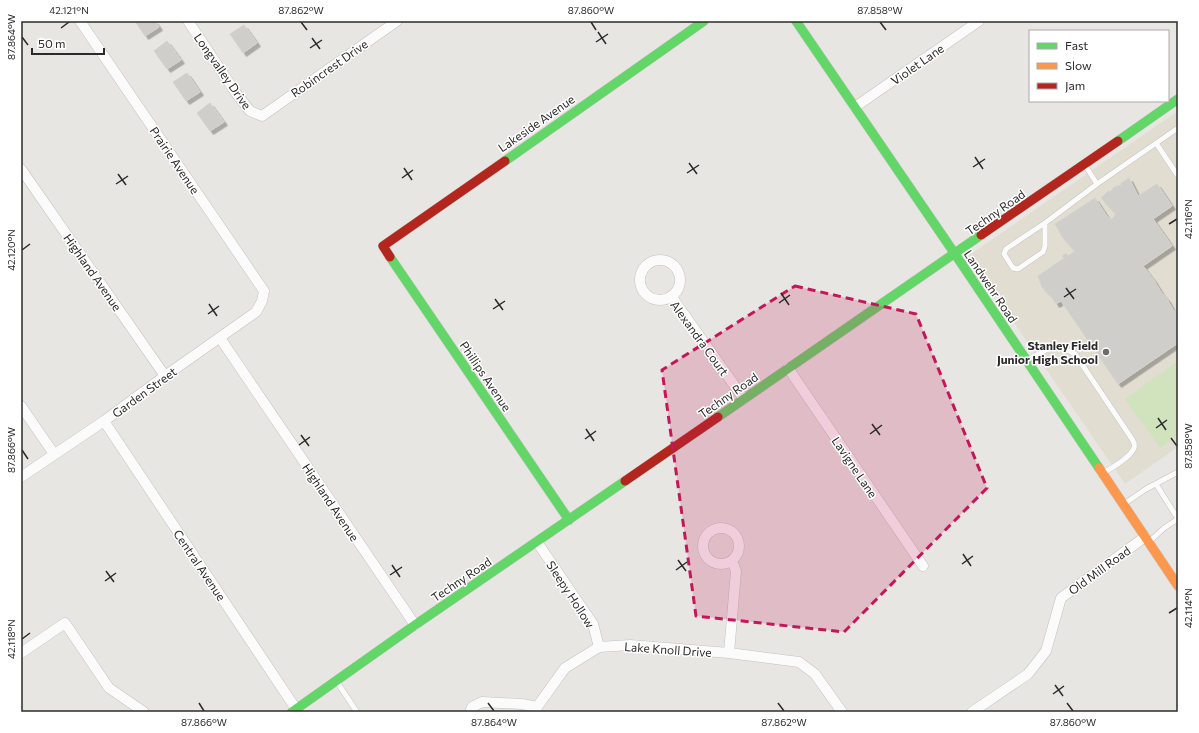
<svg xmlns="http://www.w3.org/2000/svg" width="1199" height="733" viewBox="0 0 1199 733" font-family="Commissioner,sans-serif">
<defs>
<filter id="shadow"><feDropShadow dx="3.5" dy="3.5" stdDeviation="0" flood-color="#0004"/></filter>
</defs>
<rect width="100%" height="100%" fill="#e8e6e2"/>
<!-- education -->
<path fill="#e1ded1" d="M1178,111v336l-53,37 -157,-228z"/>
<!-- pitch -->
<path fill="#d0e3bd" d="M1178,361v74l-18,13 -35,-49z"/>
<!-- building -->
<path fill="#d0cecb" stroke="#d3d2ce" filter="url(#shadow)" d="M135,21h20l4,6 -14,9z
M244,25l13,18 -14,10 -13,-19z
M167,41l14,19 -14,9 -13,-18z
M187,73l13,19 -14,9 -13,-19z
M210,103l14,19 -14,9 -13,-18z
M1129,178l9,18 19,-12 15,22 -19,13 19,27 -29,20 10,13 8,13 6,7 5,9 6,7v28l-60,41 -57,-83 -5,3 -5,-8 -9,-9 -4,-11 26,-18 -2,-2 4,-3 2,3 7,-5 -12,-13 -8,-14 40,-26 11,17 5,5 5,-6 -15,-16 7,-7 2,1 4,-5 7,-2v-2z"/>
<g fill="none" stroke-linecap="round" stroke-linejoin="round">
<defs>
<path id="lane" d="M1156,143l22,33
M1097,184l81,-56
M1045,223v23l-2,6 -25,17 -5,-1 -9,-14 2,-5z
M1045,223l52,-39 -12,-19
M1028,360c19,-11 26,-18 47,-6l57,85c2,3 3,6 2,9 -4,10 -22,20 -31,25
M1156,484l22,35
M1124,504l22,-15 32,-17
M1149,542l15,-14 14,-9
M337,682l20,30"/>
<path id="street" d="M188,21l48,72 14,18 12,5 135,-95
M855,107l124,-86
M21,169l144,207
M640 280a20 20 0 1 1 40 0a20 20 0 1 1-40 0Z
M671,296l73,103
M220,338l195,287
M788,368l135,198
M21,406l33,48
M104,421l192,288
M21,477l83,-56 61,-45 91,-64 6,-11 2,-10 -184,-270
M703 546a18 18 0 1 1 36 0a18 18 0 1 1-36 0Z
M537,542l56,82 6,23
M21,653l44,-30 44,65 35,24
M729,653l7,-82 -4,-10
M470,712l2,-5 10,-5 40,2 15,3
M536,712l1,-5 28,-39 34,-21 31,-2 99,8 70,9 16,12 27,38
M972,712l56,-38 18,-23 15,-53 84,-61"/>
<path id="fast" d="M796,21l159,233 144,214
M1118,141l60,-42
M505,161l199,-140
M390,257l179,263
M718,417l263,-182
M292,712l123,-87 210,-144"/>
<path id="slow" d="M1099,468l79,118"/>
<path id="jam" d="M981,235l137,-94
M390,257l-7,-11 122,-85
M625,481l93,-64"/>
</defs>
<!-- lane casing -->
<use href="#lane" stroke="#c2c2c1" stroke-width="6"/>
<!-- street casing -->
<use href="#street" stroke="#c2c2c1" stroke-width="11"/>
<!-- fast casing -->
<use href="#fast" stroke="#c2c2c1" stroke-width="10"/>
<!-- slow casing -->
<use href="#slow" stroke="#c2c2c1" stroke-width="10"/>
<!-- jam casing -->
<use href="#jam" stroke="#c2c2c1" stroke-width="10"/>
<!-- lane -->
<use href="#lane" stroke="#fcfbfb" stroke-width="5"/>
<!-- street -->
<use href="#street" stroke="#fcfbfb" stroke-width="10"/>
<!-- fast -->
<use href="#fast" stroke="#63d668" stroke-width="9"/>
<!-- slow -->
<use href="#slow" stroke="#ff974d" stroke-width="9"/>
<!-- jam -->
<use href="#jam" stroke="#b3261e" stroke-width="9"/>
</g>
<!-- marked area -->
<path fill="#c2185b" fill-opacity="0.2" stroke="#c2185b" stroke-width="3" stroke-dasharray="8 5" stroke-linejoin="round" d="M795,286l121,28 71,174 -143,144 -148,-16 -34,-246z"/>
<!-- ticks -->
<path fill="none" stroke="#2b2b2b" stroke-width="1.5" d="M301,22l6,8M591,22l5,8M880,22l6,8M61,28l8,-6M598,32l8,12M22,37l6,8M312,38l8,11M596,42l12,-8M310,48l12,-8M975,157l8,12M689,163l8,11M973,167l12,-8M404,168l8,12M687,173l12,-8M118,174l8,11M402,178l11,-8M116,184l12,-8M1169,224l8,-5M22,250l8,-6M1066,288l8,11M781,293l8,12M1064,297l12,-8M495,299l8,11M779,303l11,-8M209,304l8,12M493,309l12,-8M208,314l11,-8M1158,418l8,12M872,424l8,11M1156,428l11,-8M586,429l8,12M870,434l12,-9M301,435l8,11M1171,438l6,8M585,439l11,-8M299,445l11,-8M22,450l6,9M963,554l8,12M678,560l8,11M962,564l11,-8M392,565l8,12M676,570l11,-8M106,571l8,11M390,575l12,-8M105,581l11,-8M1169,613l8,-5M22,639l8,-6M1055,685l8,11M1053,694l11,-8M199,703l5,8M488,703l6,8M778,703l6,8M1067,703l6,8"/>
<!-- markers -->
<circle fill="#6d6c6b" stroke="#fff" stroke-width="1.5" cx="1106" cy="352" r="4"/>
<g text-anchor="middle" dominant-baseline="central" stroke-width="3" stroke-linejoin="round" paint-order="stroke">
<!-- street labels -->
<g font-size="12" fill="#2b2b2b" stroke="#fff">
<text transform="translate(917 64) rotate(-35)">Violet Lane</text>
<text transform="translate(329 68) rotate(-35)">Robincrest Drive</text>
<text transform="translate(223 71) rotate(55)">Longvalley Drive</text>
<text transform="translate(536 123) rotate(-35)">Lakeside Avenue</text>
<text transform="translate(175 160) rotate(56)">Prairie Avenue</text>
<text transform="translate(995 212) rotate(-35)">Techny Road</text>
<text transform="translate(93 272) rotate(55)">Highland Avenue</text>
<text transform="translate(991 286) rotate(56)">Landwehr Road</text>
<text transform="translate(700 338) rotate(54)">Alexandra Court</text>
<text transform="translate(486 376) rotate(56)">Phillips Avenue</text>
<text transform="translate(144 392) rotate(-36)">Garden Street</text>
<text transform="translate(728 395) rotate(-35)">Techny Road</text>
<text transform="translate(855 467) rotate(56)">Lavigne Lane</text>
<text transform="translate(331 502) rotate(56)">Highland Avenue</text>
<text transform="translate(200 565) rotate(56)">Central Avenue</text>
<text transform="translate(1099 570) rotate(-36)">Old Mill Road</text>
<text transform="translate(461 579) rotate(-34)">Techny Road</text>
<text transform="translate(571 594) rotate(57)">Sleepy Hollow</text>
<text transform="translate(668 649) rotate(4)">Lake Knoll Drive</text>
</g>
<!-- poi labels -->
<g font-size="12" font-weight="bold" fill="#2b2b2b" stroke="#fff" text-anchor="end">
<text x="1098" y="345">Stanley Field<tspan x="1098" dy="14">Junior High School</tspan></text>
</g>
</g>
<!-- border -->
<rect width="1199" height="733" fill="none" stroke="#ffffff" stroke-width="44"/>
<!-- legend -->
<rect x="1029" y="30" width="140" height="72" fill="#ffffff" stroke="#aaaaaa"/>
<rect x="1037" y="43" width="20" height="6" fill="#63d668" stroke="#aaaaaa"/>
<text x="1065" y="50" font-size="12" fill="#2b2b2b">Fast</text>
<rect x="1037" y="63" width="20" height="6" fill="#ff974d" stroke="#aaaaaa"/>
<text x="1065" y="70" font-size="12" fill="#2b2b2b">Slow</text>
<rect x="1037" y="83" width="20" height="6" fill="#b3261e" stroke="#aaaaaa"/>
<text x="1065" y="90" font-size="12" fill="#2b2b2b">Jam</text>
<!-- scale -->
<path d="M32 48v6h72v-6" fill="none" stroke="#2b2b2b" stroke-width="2"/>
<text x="38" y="48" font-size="12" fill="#2b2b2b" stroke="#ffffff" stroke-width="3" paint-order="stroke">50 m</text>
<rect x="22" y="22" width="1155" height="689" fill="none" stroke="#2b2b2b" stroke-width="1.5"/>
<g font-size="10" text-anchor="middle" fill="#2b2b2b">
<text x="69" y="14">42.121°N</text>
<text x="301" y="14">87.862°W</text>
<text x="591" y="14">87.860°W</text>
<text x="880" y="14">87.858°W</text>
<text transform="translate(11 37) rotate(-90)" y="4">87.864°W</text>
<text transform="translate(1188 219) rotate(-90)" y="4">42.116°N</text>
<text transform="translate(11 250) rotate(-90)" y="4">42.120°N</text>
<text transform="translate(1188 446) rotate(-90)" y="4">87.858°W</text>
<text transform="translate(11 450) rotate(-90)" y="4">87.866°W</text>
<text transform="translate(1188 608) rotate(-90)" y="4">42.114°N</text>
<text transform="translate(11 639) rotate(-90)" y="4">42.118°N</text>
<text x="204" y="726">87.866°W</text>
<text x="494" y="726">87.864°W</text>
<text x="784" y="726">87.862°W</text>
<text x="1073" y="726">87.860°W</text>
</g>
</svg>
